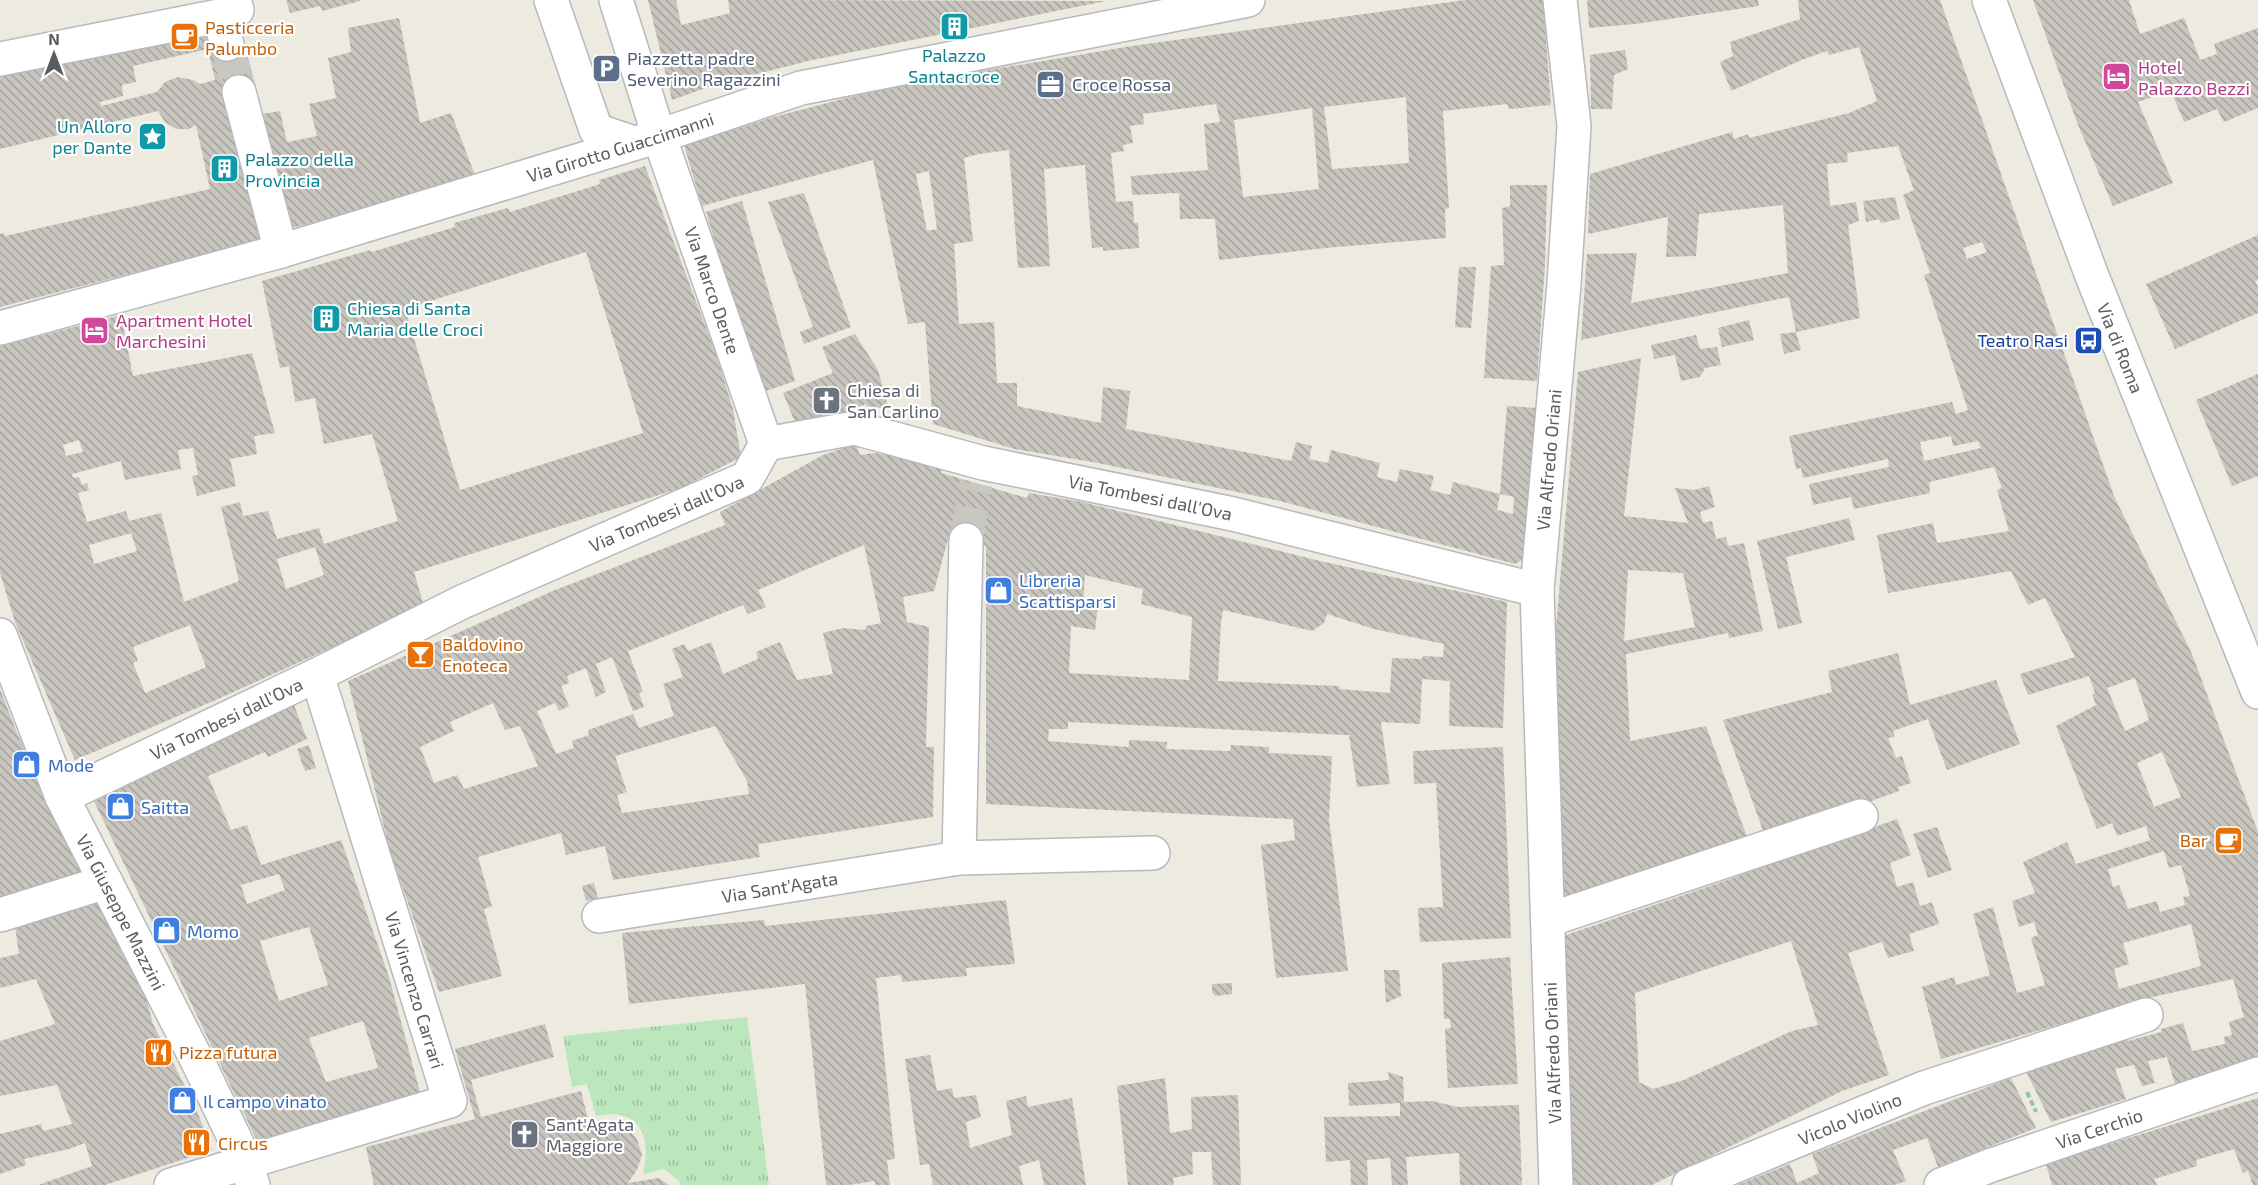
<svg xmlns="http://www.w3.org/2000/svg" width="2258" height="1185" viewBox="0 0 2258 1185" font-family="'Exo 2',sans-serif">
<defs>
<pattern id="grass-tufts" width="24" height="20" patternUnits="userSpaceOnUse" patternTransform="scale(1.5)"><rect width="24" height="20" fill="#bce6bb"/><path d="M3 7l-1-3M5 7V3M7 7l1-3M15 17l-1-3M17 17v-4M19 17l1-3" fill="none" stroke="#9cbe9b"/></pattern>
<pattern id="building-back-hatch" width="6" height="6" patternUnits="userSpaceOnUse" patternTransform="scale(1.5)"><rect width="6" height="6" fill="#c8c4be"/><path d="M-1 5l2 2M0 0l6 6M5-1l2 2" fill="none" stroke="#a5a29e"/></pattern>
</defs>
<rect width="100%" height="100%" fill="#edeae0"/>
<!-- grass -->
<path fill="url(#grass-tufts)" d="M747,1017l22,168h-89l-1,-4 -15,-12 -21,5c5,-22 6,-53 -23,-59 -7,-2 -17,0 -24,1l-9,-32 -15,3 -9,-51z"/>
<!-- building -->
<path fill="url(#building-back-hatch)" fill-rule="evenodd" d="M286,0h74v1l-38,10 -2,-5 -30,7z
M648,0h28l5,25 49,-12 -2,-13 378,1 -298,60 -94,24 -42,15z
M1465,0h78l8,105 -42,4 -2,-5 -64,7 6,97 -4,1 1,29 -121,10 -106,12 -4,-41h-35l-1,-26 -47,2 -1,-19 77,-6 -4,-46 16,-2 -4,-18 -73,10 1,10 -14,2 3,17 -10,2 1,6 -13,2 5,49 17,-1 1,22h4l1,25 -36,3v-4l-11,1 -7,-83 -41,4 6,97 -32,2 -9,-118 -30,4 -15,4 9,83 -19,3 5,80 35,-2 3,61h20v23l84,17 2,-36 27,4 -4,38 165,32 5,-19 16,4 -3,13 19,4 3,-13 49,13 -3,14 20,5 3,-13 34,7 -4,14 20,5 3,-13 47,12 7,-88 29,2 -11,147 -3,5 -7,4 -235,-63 -182,-38 -84,-14 -81,-25 -8,-102 -17,2 -35,-164 -171,46 -18,-61 86,-27 80,-21 79,-17 203,-34zM1406,97l3,66 -77,6 -8,-62zM1312,108l7,81 -76,8 -9,-77zM929,171l8,58 -10,2 -11,-57zM1500,494l14,3 -1,17 -16,-4z
M1587,0h171l1,6 -124,18 -46,4z
M1798,0h142l174,496 78,158 66,178v226l-83,26 -8,-27 -19,4 7,22 -13,3 -8,-21 -19,4 11,30 -75,23 -28,-57 103,-28 2,4 33,-9v-3l22,-6 9,28 33,-7 -1,-7 8,-2 -3,-13 15,-5 -11,-38 -80,18 -212,62 -19,-72 32,-10 2,8 34,-10 -17,-61 20,-7 24,86 28,-8 -14,-47 7,-3 -4,-13 -15,5 -7,-26 23,-8 -12,-31 44,-20 9,22 74,-24 -4,-14 -29,10 -5,-13 -15,6 -41,-103 40,-21 -4,-11 3,-1 -6,-17 -61,19 -8,-21 55,-17 -30,-59 -17,7 -17,-34 -123,22 -11,-58 56,-12 4,20 72,-12 -12,-41 5,-2 -8,-21 -65,15 1,11 -76,16 -3,-12 -38,8 -4,-21 80,-17 -1,-8 -85,19 -2,-10 -5,1 -7,-33 163,-34 4,12 12,-4 -44,-135 6,-2 -27,-78 11,-5 -16,-44 -51,7 1,9 -21,2 3,42 26,-4 3,19 -11,4 12,93 -64,14 5,18 -17,4 -4,-20 16,-2 -7,-35 -208,43 6,-86 50,-1 -6,50 157,-30 -5,-68 -84,9 -3,42 -30,1 2,-40 -80,17 2,-60 142,-42 2,7 14,-5 1,4 100,-25 28,-12 -18,-54 -30,8 -2,-4 -23,8 -73,32 -11,-29 13,-6 -3,-14 70,-23zM1982,242l5,10 -20,7 -4,-11zM1951,436l2,10 25,-5 3,7 -57,13 -4,-19zM2135,678l14,42 -24,11 -18,-43zM2162,752l19,45 -27,10 -17,-44zM2164,851l5,17 12,-3 9,31 -7,1 2,8 -25,7 -3,-11 -29,8 -9,-24 -6,2 -5,-18zM2191,924l10,42 -82,23 -5,-20 15,-5 -6,-21z
M2033,0h96l11,34 44,-16 16,42 17,-6 -3,-10 44,-16v80l-34,14 -7,-13 -33,13 -12,-29 -10,4 -1,-3 -23,8 35,81 -60,23 -35,-81z
M399,18l21,105 31,-10 24,62 -140,42 -43,11 -29,-114 17,-3 7,31 30,-6 -8,-32 27,-6 -8,-40 23,-6 -3,-24z
M202,19l7,29 34,-9 13,49 -33,9 38,143 -261,67v-73l4,-1 1,3 205,-47 -14,-64 -7,4h-13l-11,-7 -7,-11 -158,38v-90zM208,49l7,31 -15,4 -7,-4 -15,-3 -13,5 -8,10 -56,14 -1,-4 23,-6 -1,-11 14,-3 -3,-16z
M1625,50l3,19 -14,6 -2,34h-21l-1,-54z
M645,166l72,191 16,52 8,48 -60,31 -267,84 10,34 -206,93 -143,61 -60,-138 -15,-49v-227l121,-31 12,61 119,-23 23,80 -21,3 3,18 -27,5 6,27 -39,10 -5,-20 6,-1 -5,-27 -15,2 3,19 -56,11 -4,-19 -49,13 1,4 6,-1 3,8 5,-2 2,7 -11,3 9,29 39,-11 3,10 32,-8 23,89 55,-21 -18,-74 19,-5 3,14 25,-5 9,28 42,-11 5,16 74,-23 -26,-87 -48,10 -9,-46 -20,4 -6,-36 -9,2 -18,-87 108,-31 2,2 83,-25 -1,-4 54,-15 2,4 90,-28 -1,-4zM586,252l57,181 -183,57 -55,-181zM79,440l4,12 -17,4 -3,-11zM131,533l6,18 -43,13 -5,-19zM315,547l9,28 -38,14 -9,-30zM190,625l16,42 -61,26 -12,-30 5,-2 -5,-14z
M1510,185h37l-2,80 -8,116 -53,-3 7,-112 13,-1 -2,-57 8,-2z
M804,193l47,134 -47,17 -4,-12 13,-5 -45,-125z
M1895,197l5,22 -19,4 -2,-4 -13,3 -3,-21z
M742,201l53,180 -35,12 -54,-181z
M2258,235v45l-3,1 3,6v26l-83,36 -29,-65z
M1459,267h17l-5,61 -16,-1z
M1749,320l5,20 -32,7 -4,-19z
M855,334l23,36 11,40 -14,-3 -6,3 -3,-6 -67,28 -16,-39 50,-20 -11,-26z
M1696,335l4,14 17,-2 4,18 -16,3 -5,9 -19,4 -6,-26 -21,4 -3,-14z
M1641,358l-17,158 64,7 -13,-35 19,2 15,-4 6,21 -15,5 3,11 9,-2 4,18 10,-2 2,9 16,-3 19,88 -34,7 -1,-5 -102,21 4,87 76,-15 41,111 -188,64 -6,-239 25,-290zM1628,570l55,3 12,54 -71,14z
M2258,374v102l-26,10 -36,-86z
M856,444l4,11 14,-2 19,2 48,14v4l86,25 2,-5 53,9 238,59 187,41 -4,126 -54,-2 1,-45 -28,-2 -2,45 -39,-2 9,62 -33,3 -8,-52h-2l-279,-13v7h-19l-1,12 81,6v-7l38,2 -1,7 64,2 1,-6 38,2v6l63,3 -3,63 19,152 -72,7 -15,-133 34,-5 -2,-21 -307,-15v-258l-37,-11 -15,56 -31,6 4,25 22,5 -3,120h8l-1,70 -175,27 2,13 -147,23 -8,-34 -39,9 -5,-22 -83,24 14,49 -8,3 18,67 -63,16 -49,-141 -42,-170 207,-91 170,-65 -5,-13 103,-57zM864,545l17,78 -15,3 -1,4 -22,-2 -20,5 10,41 -36,6 -17,-38 -24,10 2,7 -35,15 -12,-32 -23,9 -4,-7 -12,5 11,28 -20,7 11,32 -35,12 -6,-14 -45,16 1,5 -17,6 2,7 -18,6 -19,-43 18,-8 4,8 10,-5 -8,-20 8,-3 -2,-7 19,-8 10,29 10,-5 -10,-28 16,-7 21,54 11,-4 -5,-14 4,-1 -15,-41 115,-46 5,9 18,-7 -8,-17zM1085,575l58,14 -2,15 51,13 -3,63 -120,-7 2,-47 24,4 3,-24 -15,-2zM1223,610l89,21 12,-8 3,-9 47,15 70,15 -1,13 -20,-1 -1,3 -30,-1 -2,35 -51,-4v-3l-121,-5 3,-58zM493,703l12,27 15,-4 18,40 -74,23 -7,-14 -23,8 -14,-36 34,-16 -4,-9zM715,726l32,55 2,13 -127,19 -5,-18 10,-3 -12,-36z
M1849,518l6,22 -69,17 16,66 -24,6 -21,-88z
M1898,653l12,52 86,-25 24,64 -73,26 -19,-51 -35,12 2,6 -7,1 8,20 6,-2 9,27 -13,4 1,4 -133,48 -43,-119 109,-28 -4,-21z
M0,689l17,44 65,139 -82,28z
M294,705l13,34 -39,18 -3,-5 -57,24 23,54 16,-5 14,40 80,-25 48,137 32,119 -161,51 -168,-350zM279,874l6,16 -38,14 -6,-19zM309,927l19,58 -49,16 -19,-60zM363,1021l15,47 -52,14 -17,-44z
M309,745l7,23 -11,3 -8,-22z
M1503,747l8,191 -91,4 -2,-34 25,-1 -7,-124 -22,1 -1,-33z
M1897,819l14,36 -21,8 7,24 16,-5 7,24 12,-4 7,22 -30,10 5,17 -26,7 -6,-16 -34,11 41,122 -47,16 -190,94h-82l-10,-248 162,-55zM1791,941l27,84 -26,6 -108,49 -31,9 -14,-7 -4,-89z
M1937,827l15,43 -24,8 -15,-44z
M594,883l4,15 -12,3 -4,-15z
M95,898l52,103 6,23 42,82 17,44 -107,35h-67l54,-19 -7,-23 -16,6 -45,10 2,6 -26,9v-40l41,-10 2,7 29,-7 -15,-39 -57,11v-55l55,-17 -19,-45 -36,9v-30l19,-4 -4,-27z
M1006,900l9,64 -49,4 1,8 -65,6 -1,-7 -25,3 19,181 -8,1 3,25h-15v-4l-26,4h-23l-21,-201 -176,20 -7,-71 142,-13 1,6z
M1510,957l8,127 -70,4 -3,-59 6,-1 -1,-9h-6l-2,-56z
M1384,970h15l2,26 -15,7z
M1232,983v11l-17,2 -3,-4v-8z
M545,1024l9,33 -83,23 10,37 100,-26 9,36 23,-4 14,5 10,11 5,16 -5,15 -9,13 31,-5 10,7h-295l-8,-38 109,-28 -20,-70z
M930,1055l7,36 15,-3 2,10 22,-3 5,22 -15,5 4,26 42,-13 -6,-34 20,-5 2,11 44,-9 14,87h-42l-5,-25 -20,6 4,19h-90l-4,-21 -9,1 -15,-106z
M1388,1072l15,5 1,25 28,-1 26,6 61,-2 3,80h-62l-1,-32 -53,4 2,28h-16l-2,-27 -23,2 1,25h-17l-1,-25 -24,2 -2,-45 76,-1v-13l-51,3 -1,-23 41,-3z
M1165,1078l5,55 22,-4 -1,-32 47,-2 3,90h-28l-2,-33h-19l1,22 -20,4 1,7h-46l-11,-99z
M2011,1078l25,50 -98,39 -11,-29 -34,12 13,31 -12,4h-157l53,-21 7,19 22,-10 -7,-19z
M2258,1098v87h-5l-5,-14 -5,2 -9,-24 -38,11 1,6 -43,13 3,6h-105l-7,-24 61,-16z"/>
<g fill="none" stroke-linecap="round" stroke-linejoin="round">
<!-- street-tunnel -->
<path stroke="#c8c7c0" stroke-width="33" stroke-dasharray="33 16" stroke-linecap="butt" d="M227,44l12,48
M966,540l10,-56"/>
<defs>
<g id="street">
<path d="M551,0l45,130 38,13"/>
<path id="s1" d="M616,0l43,136 107,308"/>
<path id="s2" d="M1989,0l103,276 166,416"/>
<path d="M219,16l8,28"/>
<path d="M0,59l219,-43 18,-6 -3,-10"/>
<path d="M239,92l42,159"/>
<path id="s3" d="M0,328l281,-77 378,-115 142,-48 447,-88"/>
<path id="s4" d="M766,444l89,-16 128,35 250,51 304,76"/>
<path id="s5" d="M0,635l62,162 135,263 49,102 7,23"/>
<path id="s6" d="M62,797l255,-122 145,-73 285,-124 19,-34"/>
<path d="M959,858l7,-318"/>
<path d="M0,915l106,-33"/>
<path id="s7" d="M599,916l360,-58 194,-5"/>
<path d="M1548,920l313,-104"/>
<path d="M171,1185l279,-84 -133,-426"/>
<path id="s8" d="M1556,1185l-19,-595 27,-306 10,-158 -14,-126"/>
<path id="s9" d="M1689,1185l235,-97 222,-73"/>
<path id="s10" d="M1941,1185l48,-19 269,-92"/>
</g>
</defs>
<!-- street casing -->
<use href="#street" stroke="#b6b9be" stroke-width="36"/>
<!-- path -->
<path stroke="#93c5a0" stroke-width="4" stroke-dasharray="6 3" stroke-linecap="butt" d="M2027,1092l9,20"/>
<!-- street -->
<use href="#street" stroke="#fff" stroke-width="33"/>
</g>
<!-- icons -->
<defs>
<symbol id="building-square" viewBox="-11 -11 22 22"><rect x="-9" y="-9" width="18" height="18" rx="4" fill="#0f9aa8" stroke="#fff"/><path d="M-4-6H4V6H1V3H-1V6H-4ZM-2.5-4.3h1.7v1.8h-1.7ZM.8-4.3h1.7v1.8H.8ZM-2.5-1h1.7V.8h-1.7ZM.8-1h1.7V.8H.8Z" fill="#fff"/></symbol>
<symbol id="cafe-square" viewBox="-11 -11 22 22"><rect x="-9" y="-9" width="18" height="18" rx="4" fill="#e8710a" stroke="#fff"/><path d="M-5.5-4.5H6V0H3Q3 3.5 0 3.5H-2.5Q-5.5 3.5-5.5 0ZM3-3.2v2h1.7v-2ZM-6 4.5H4V6H-6Z" fill="#fff"/></symbol>
<symbol id="parking-square" viewBox="-11 -11 22 22"><rect x="-9" y="-9" width="18" height="18" rx="4" fill="#5c6f8a" stroke="#fff"/><path d="M-3.5-5.5H1a3.5 3.5 0 0 1 0 7H-1V5.5H-3.5ZM-1-3.4V-.6H.8a1.4 1.4 0 0 0 0-2.8Z" fill="#fff"/></symbol>
<symbol id="hotel-square" viewBox="-11 -11 22 22"><rect x="-9" y="-9" width="18" height="18" rx="4" fill="#d1479c" stroke="#fff"/><path d="M-6-4.5h1.5V1H6V5H4.5V3h-9V5H-6ZM-4 0a1.8 1.8 0 1 1 3.6 0ZM.5 0V-2.5h3Q6-2.5 6 0Z" fill="#fff"/></symbol>
<symbol id="office-square" viewBox="-11 -11 22 22"><rect x="-9" y="-9" width="18" height="18" rx="4" fill="#5c6f8a" stroke="#fff"/><path d="M-6-3h4V-5.5h4V-3h4V5H-6ZM-1-4.5V-3h2v-1.5ZM-6 0V1H6V0Z" fill="#fff"/></symbol>
<symbol id="sight-square" viewBox="-11 -11 22 22"><rect x="-9" y="-9" width="18" height="18" rx="4" fill="#0f9aa8" stroke="#fff"/><path d="M0-6L1.8-2.2L6-1.7L2.9 1.2L3.7 5.4L0 3.3L-3.7 5.4L-2.9 1.2L-6-1.7L-1.8-2.2Z" fill="#fff"/></symbol>
<symbol id="bus-square" viewBox="-11 -11 22 22"><rect x="-9" y="-9" width="18" height="18" rx="4" fill="#1a4fb4" stroke="#fff"/><path d="M-5-6H5V4H4V6H2V4H-2V6H-4V4H-5ZM-3.5-4V0h7V-4ZM-3.5 1.2v1.5H-2V1.2ZM2 1.2v1.5H3.5V1.2Z" fill="#fff"/></symbol>
<symbol id="church-square" viewBox="-11 -11 22 22"><rect x="-9" y="-9" width="18" height="18" rx="4" fill="#6b7280" stroke="#fff"/><path d="M-1.2-6h2.4v3.5h3.3v2.4h-3.3V6h-2.4V-.1h-3.3v-2.4h3.3Z" fill="#fff"/></symbol>
<symbol id="shop-square" viewBox="-11 -11 22 22"><rect x="-9" y="-9" width="18" height="18" rx="4" fill="#3f7fe0" stroke="#fff"/><path d="M-5-2.5h2.3a2.7 3.5 0 0 1 5.4 0H5L5.5 6h-11ZM-1.5-2.5h3a1.5 2.3 0 0 0-3 0Z" fill="#fff"/></symbol>
<symbol id="bar-square" viewBox="-11 -11 22 22"><rect x="-9" y="-9" width="18" height="18" rx="4" fill="#e8710a" stroke="#fff"/><path d="M-6-5H6L.8 .8V4.5H3.5V6h-7V4.5H-.8V.8Z" fill="#fff"/></symbol>
<symbol id="restaurant-square" viewBox="-11 -11 22 22"><rect x="-9" y="-9" width="18" height="18" rx="4" fill="#e8710a" stroke="#fff"/><path d="M-5-6h1v4h1v-4h1v4h1v-4h1v5L-1.5 .5V6h-2V.5L-5-1ZM5-6V6H3V1.5H1.5Q1.5-4 5-6Z" fill="#fff"/></symbol>
</defs>
<g fill-rule="evenodd">
<use href="#building-square" x="938" y="10" width="33" height="33"/>
<use href="#cafe-square" x="168" y="20" width="33" height="33"/>
<use href="#parking-square" x="590" y="52" width="33" height="33"/>
<use href="#hotel-square" x="2100" y="60" width="33" height="33"/>
<use href="#office-square" x="1034" y="68" width="33" height="33"/>
<use href="#sight-square" x="136" y="120" width="33" height="33"/>
<use href="#building-square" x="208" y="152" width="33" height="33"/>
<use href="#building-square" x="310" y="302" width="33" height="33"/>
<use href="#hotel-square" x="78" y="314" width="33" height="33"/>
<use href="#bus-square" x="2072" y="324" width="33" height="33"/>
<use href="#church-square" x="810" y="384" width="33" height="33"/>
<use href="#shop-square" x="982" y="574" width="33" height="33"/>
<use href="#bar-square" x="404" y="638" width="33" height="33"/>
<use href="#shop-square" x="10" y="748" width="33" height="33"/>
<use href="#shop-square" x="104" y="790" width="33" height="33"/>
<use href="#cafe-square" x="2212" y="824" width="33" height="33"/>
<use href="#shop-square" x="150" y="914" width="33" height="33"/>
<use href="#restaurant-square" x="142" y="1036" width="33" height="33"/>
<use href="#shop-square" x="166" y="1084" width="33" height="33"/>
<use href="#church-square" x="508" y="1118" width="33" height="33"/>
<use href="#restaurant-square" x="180" y="1126" width="33" height="33"/>
</g>
<g text-anchor="middle" dominant-baseline="central" stroke-width="4.5" stroke-linejoin="round" paint-order="stroke">
<!-- food labels -->
<g font-size="18" fill="#c56008" stroke="#fff" text-anchor="start">
<text x="205" y="27">Pasticceria<tspan x="205" dy="21">Palumbo</tspan></text>
<text x="442" y="644">Baldovino<tspan x="442" dy="21">Enoteca</tspan></text>
<text x="2208" y="840" text-anchor="end">Bar</text>
<text x="179" y="1052">Pizza futura</text>
<text x="218" y="1143">Circus</text>
</g>
<!-- culture labels -->
<g font-size="18" fill="#0d838f" stroke="#fff" text-anchor="start">
<text x="954" y="55" text-anchor="middle">Palazzo<tspan x="954" dy="21">Santacroce</tspan></text>
<text x="132" y="126" text-anchor="end">Un Alloro<tspan x="132" dy="21">per Dante</tspan></text>
<text x="245" y="159">Palazzo della<tspan x="245" dy="21">Provincia</tspan></text>
<text x="347" y="308">Chiesa di Santa<tspan x="347" dy="21">Maria delle Croci</tspan></text>
</g>
<!-- service labels -->
<g font-size="18" fill="#4e5e75" stroke="#fff" text-anchor="start">
<text x="627" y="58">Piazzetta padre<tspan x="627" dy="21">Severino Ragazzini</tspan></text>
<text x="1072" y="84">Croce Rossa</text>
</g>
<!-- hotel labels -->
<g font-size="18" fill="#b23c85" stroke="#fff" text-anchor="start">
<text x="2138" y="67">Hotel<tspan x="2138" dy="21">Palazzo Bezzi</tspan></text>
<text x="116" y="320">Apartment Hotel<tspan x="116" dy="21">Marchesini</tspan></text>
</g>
<!-- street labels -->
<g font-size="18" fill="#595d62" stroke="#fff">
<text stroke="none"><textPath href="#s3" startOffset="646">Via Girotto Guaccimanni</textPath></text>
<text stroke="none"><textPath href="#s1" startOffset="306">Via Marco Dente</textPath></text>
<text stroke="none"><textPath href="#s2" startOffset="372">Via di Roma</textPath></text>
<text stroke="none"><textPath href="#s8" startOffset="726">Via Alfredo Oriani</textPath></text>
<text stroke="none"><textPath href="#s4" startOffset="394">Via Tombesi dall'Ova</textPath></text>
<text stroke="none"><textPath href="#s6" startOffset="668">Via Tombesi dall'Ova</textPath></text>
<text stroke="none"><textPath href="#s6" startOffset="182">Via Tombesi dall'Ova</textPath></text>
<text stroke="none"><textPath href="#s7" startOffset="183">Via Sant'Agata</textPath></text>
<text stroke="none"><textPath href="#s5" startOffset="303">Via Giuseppe Mazzini</textPath></text>
<text transform="translate(415 990) rotate(73)">Via Vincenzo Carrari</text>
<text transform="translate(1552 1053) rotate(-92)">Via Alfredo Oriani</text>
<text stroke="none"><textPath href="#s9" startOffset="174">Vicolo Violino</textPath></text>
<text stroke="none"><textPath href="#s10" startOffset="168">Via Cerchio</textPath></text>
</g>
<!-- transit labels -->
<g font-size="18" fill="#164399" stroke="#fff" text-anchor="end">
<text x="2068" y="340">Teatro Rasi</text>
</g>
<!-- worship labels -->
<g font-size="18" fill="#5b616d" stroke="#fff" text-anchor="start">
<text x="847" y="390">Chiesa di<tspan x="847" dy="21">San Carlino</tspan></text>
<text x="546" y="1124">Sant'Agata<tspan x="546" dy="21">Maggiore</tspan></text>
</g>
<!-- shop labels -->
<g font-size="18" fill="#366cbe" stroke="#fff" text-anchor="start">
<text x="1019" y="580">Libreria<tspan x="1019" dy="21">Scattisparsi</tspan></text>
<text x="48" y="765">Mode</text>
<text x="141" y="807">Saitta</text>
<text x="187" y="931">Momo</text>
<text x="203" y="1101">Il campo vinato</text>
</g>
</g>
<!-- north arrow -->
<g transform="translate(54 54)" stroke="#ffffff" stroke-width="4.5" paint-order="stroke">
<path d="M0-4.5L10 22L0 15L-10 22Z" fill="#595d62"/>
<text y="-9" font-size="16" font-weight="bold" text-anchor="middle" fill="#595d62">N</text>
</g>
</svg>
